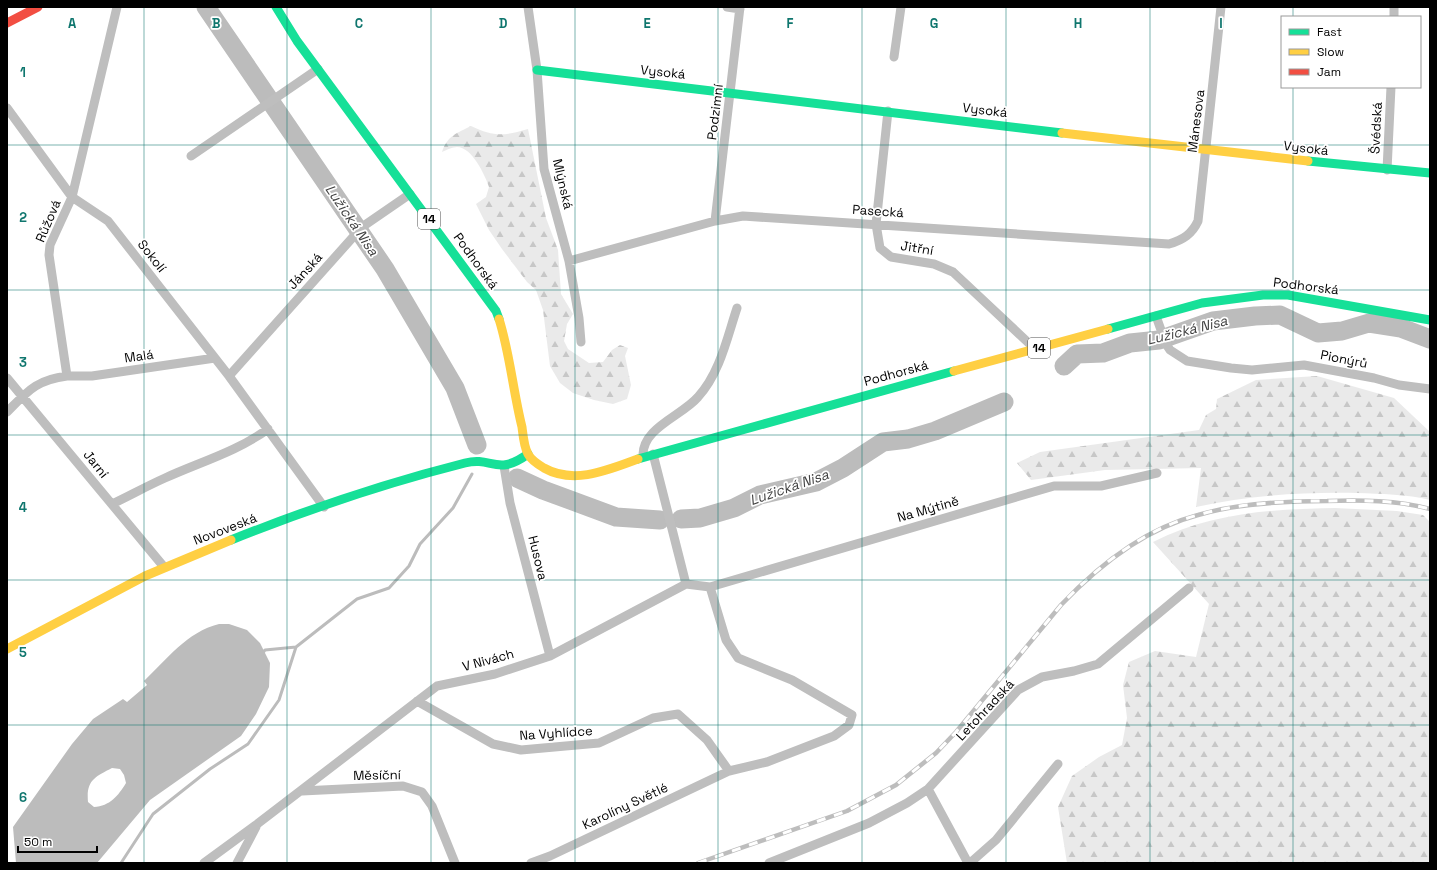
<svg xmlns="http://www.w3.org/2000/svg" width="1437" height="870" viewBox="0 0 1437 870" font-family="'Space Grotesk',sans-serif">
<defs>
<pattern id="forest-firs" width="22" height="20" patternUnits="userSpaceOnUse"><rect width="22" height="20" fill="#eaeaea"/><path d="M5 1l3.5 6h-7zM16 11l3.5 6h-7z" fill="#c7c7c7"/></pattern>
</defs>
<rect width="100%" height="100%" fill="#fff"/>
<!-- forest -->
<path fill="url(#forest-firs)" d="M471,126c23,11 33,10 57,3l18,89 12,32 3,44 12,20 -6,10 -3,17 4,8 21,14 14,-1 9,-12 8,-5 8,3 -3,8 6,29 -4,14 -14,5 -19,-4 -21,-7 -13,-10 -10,-17 -7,-56 -7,-20 -9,-8 -25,-33 -13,-19 -13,-26 10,-7 3,-10c-4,-12 -17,-40 -32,-40 -4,0 -11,3 -15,5 5,-16 15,-19 29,-26z
M1317,376l77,22 36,34v68c-23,-6 -49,-6 -73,-7 -54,-1 -108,2 -161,14l5,-39 -96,2 -74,10 -14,-17 23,-11 159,-22 7,-15 10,-6 1,-10 39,-19z
M1335,508l62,3 26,4 7,7v341h-363l-9,-56 14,-31 27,-19 23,-12 5,-27 -4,-33 6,-23 26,-11 41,6 13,-53 -56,-62c57,-29 119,-33 182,-34z"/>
<!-- water -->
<path fill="#bcbcbc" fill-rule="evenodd" d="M219,624h10l18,6 13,13 10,20 -1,24 -13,27 -15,22 -91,64 -53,63h-81l-3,-36 59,-83 21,-25 30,-20 4,3 20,-17 -3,-4c23,-22 43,-49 75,-57zM112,768l8,1 4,6 2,8c-8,13 -16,23 -32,24l-6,-5c-2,-22 7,-25 24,-34z"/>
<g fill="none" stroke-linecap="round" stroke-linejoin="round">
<!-- stream -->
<path stroke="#bcbcbc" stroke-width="3" d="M262,654l3,-4 31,-3
M121,863l32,-49 57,-45 38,-25 31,-44 17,-53 61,-48 32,-11 20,-22 11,-22 33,-36 19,-34"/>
<!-- river -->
<path stroke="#bcbcbc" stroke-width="19" d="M206,7l179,262 70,119 22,57
M1064,366l13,-12 26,-1 27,-10 29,-3 54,-19 42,-5 25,-1 38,18 24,-2 27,-8 32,5 29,11
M517,478l26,12 73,27 44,3
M681,519l19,-1 34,-10 26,-13 56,-13 27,-14 40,-26 25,-3 27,-8 69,-29"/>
<!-- street -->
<path stroke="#bebebe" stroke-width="9" d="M528,7l9,63 7,99 25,92 10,57 2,24
M727,7l13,2
M1394,17v-10
M894,57l7,-50
M7,108l65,89 36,24 121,155 95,131
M888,111l-12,113 4,24 11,9 43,7 19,8 82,77
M191,156l127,-87
M1387,170l4,-83
M715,221l25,-214
M569,261l146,-40 28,-5 426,28c14,-4 23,-10 29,-23l23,-214
M1156,316l10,28 4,6 17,11 44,7 21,2 52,-5 70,13 25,7 31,4
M67,376h25l123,-18
M229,376l133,-149 48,-33
M7,378l157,189
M7,412c21,-21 29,-32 60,-36l-18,-121 1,-10 22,-48 45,-190
M653,454l33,130
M643,457c-2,-29 39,-41 55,-60 22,-24 29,-59 39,-89
M504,466l6,37 40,153
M112,504c17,-8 35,-18 53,-26 35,-16 71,-26 103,-49
M686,584l24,3 344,-101h47l56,-13
M417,701l76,43 28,6 78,-7 54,-25 25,-4 29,26 22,31
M928,789l40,74
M302,791l101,-5 19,6 10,14 23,57
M204,863l52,-38 181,-139 58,-12 55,-18 136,-72
M237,863l19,-36
M531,863l19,-7 179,-85 38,-9 67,-26 15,-11 3,-10 -60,-35 -54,-22 -12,-18 -16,-53
M769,863l100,-40 38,-20 21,-14 90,-99 24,-13 32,-6 24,-7 91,-76
M970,863l26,-23 62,-76"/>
<!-- fast -->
<path stroke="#16e098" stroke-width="9" d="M276,7l21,34 199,270 3,8
M537,70l525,63
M1308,161l122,12
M1108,329l94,-26 61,-8h25l142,25
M638,459l316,-88
M231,540c75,-30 155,-57 234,-77 28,-7 31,14 63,-9"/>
<!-- slow -->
<path stroke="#ffcf43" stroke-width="9" d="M1062,133l246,28
M499,319c11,35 14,72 23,108 1,8 2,20 6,27 3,6 11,11 16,14 30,17 64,2 94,-9
M954,371l154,-42
M7,649l138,-73 86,-36"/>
<!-- jam -->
<path stroke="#f24e42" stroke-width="9" d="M7,23l31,-16"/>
<defs>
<path id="rail" d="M698,863l149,-52 49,-26 40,-32 20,-21 105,-127c37,-39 83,-76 137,-90 41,-12 87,-14 129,-14 34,-1 70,-1 103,8"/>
</defs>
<!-- rail casing -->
<use href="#rail" stroke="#bdbdbd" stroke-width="4.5"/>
<!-- rail -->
<use href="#rail" stroke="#fff" stroke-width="3" stroke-dasharray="9" stroke-linecap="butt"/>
</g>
<!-- grid -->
<path fill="none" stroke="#0f766e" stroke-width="1" stroke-opacity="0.55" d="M144,7v856M287,7v856M431,7v856M575,7v856M718,7v856M862,7v856M1006,7v856M1150,7v856M1293,7v10M1293,87v776M7,145h1423M7,290h1423M7,435h1423M7,580h1423M7,725h1423"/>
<g text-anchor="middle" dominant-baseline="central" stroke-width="3.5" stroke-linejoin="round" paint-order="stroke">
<!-- shield labels -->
<g fill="#fff" stroke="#4c4c4c" stroke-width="1">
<rect x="418" y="209" width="22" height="20" rx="3"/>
<rect x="1028" y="338" width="22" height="20" rx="3"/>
</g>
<g font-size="12" font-weight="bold" fill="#000">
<text x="429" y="219">14</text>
<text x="1039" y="348">14</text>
</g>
<!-- street labels -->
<g font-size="13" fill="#000" stroke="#fff">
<text transform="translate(663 72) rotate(6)">Vysoká</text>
<text transform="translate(985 110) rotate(7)">Vysoká</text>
<text transform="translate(715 112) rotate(-83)">Podzimní</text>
<text transform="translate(1196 121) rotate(-83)">Mánesova</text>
<text transform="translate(1376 128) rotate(-87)">Švédská</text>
<text transform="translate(1306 148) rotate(7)">Vysoká</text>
<text transform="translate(563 184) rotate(77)">Mlýnská</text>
<text transform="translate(878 211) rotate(4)">Pasecká</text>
<text transform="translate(48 221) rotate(-67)">Růžová</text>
<text transform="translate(917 248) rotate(9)">Jitřní</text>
<text transform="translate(152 256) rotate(52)">Sokolí</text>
<text transform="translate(476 261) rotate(54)">Podhorská</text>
<text transform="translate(305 271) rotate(-48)">Jánská</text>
<text transform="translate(1306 286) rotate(7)">Podhorská</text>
<text transform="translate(139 356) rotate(-8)">Malá</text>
<text transform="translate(1344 359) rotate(11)">Pionýrů</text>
<text transform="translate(896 373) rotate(-15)">Podhorská</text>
<text transform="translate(96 464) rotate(51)">Jarní</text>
<text transform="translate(928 509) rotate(-16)">Na Mýtině</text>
<text transform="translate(225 529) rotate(-21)">Novoveská</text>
<text transform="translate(538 558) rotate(76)">Husova</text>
<text transform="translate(488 660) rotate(-15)">V Nivách</text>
<text transform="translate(985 710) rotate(-47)">Letohradská</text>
<text transform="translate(556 733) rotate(-4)">Na Vyhlídce</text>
<text transform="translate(377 775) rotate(-1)">Měsíční</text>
<text transform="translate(625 806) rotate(-25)">Karolíny Světlé</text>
</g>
<!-- water labels -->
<g font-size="14" font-style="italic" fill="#414141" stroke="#fff">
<text transform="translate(352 220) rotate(56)">Lužická Nisa</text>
<text transform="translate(1187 330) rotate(-14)">Lužická Nisa</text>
<text transform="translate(789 487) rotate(-19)">Lužická Nisa</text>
</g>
</g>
<g font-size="13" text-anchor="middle" font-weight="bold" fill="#0f766e" stroke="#fff" stroke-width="3.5" stroke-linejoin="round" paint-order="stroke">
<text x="72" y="28">A</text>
<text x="216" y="28">B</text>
<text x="359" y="28">C</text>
<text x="503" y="28">D</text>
<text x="647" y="28">E</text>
<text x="790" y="28">F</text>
<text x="934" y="28">G</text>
<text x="1078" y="28">H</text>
<text x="1221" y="28">I</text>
<text x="23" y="77">1</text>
<text x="23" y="222">2</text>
<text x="23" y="367">3</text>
<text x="23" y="512">4</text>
<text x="23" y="657">5</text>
<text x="23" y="802">6</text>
</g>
<!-- border -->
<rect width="1437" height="870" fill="none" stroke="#000000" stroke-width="16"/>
<!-- legend -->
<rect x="1281" y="16" width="140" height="72" fill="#ffffff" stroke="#999999"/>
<rect x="1289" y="29" width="20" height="6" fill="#16e098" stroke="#999999"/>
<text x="1317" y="36" font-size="12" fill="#000000">Fast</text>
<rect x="1289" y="49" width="20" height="6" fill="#ffcf43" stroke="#999999"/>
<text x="1317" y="56" font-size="12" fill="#000000">Slow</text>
<rect x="1289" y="69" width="20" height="6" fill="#f24e42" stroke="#999999"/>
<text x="1317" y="76" font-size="12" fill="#000000">Jam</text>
<!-- scale -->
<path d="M18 846v6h79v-6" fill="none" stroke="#000000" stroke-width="2"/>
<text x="24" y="846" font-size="12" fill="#000000" stroke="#ffffff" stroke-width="3" paint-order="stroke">50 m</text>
</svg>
